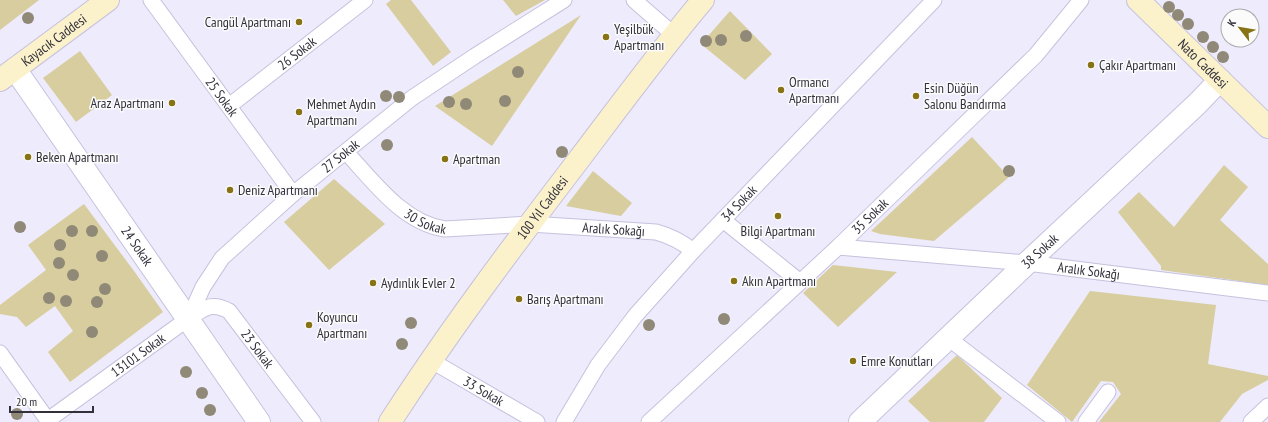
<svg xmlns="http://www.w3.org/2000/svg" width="1268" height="422" viewBox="0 0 1268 422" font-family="'PT Sans Narrow',sans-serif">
<rect width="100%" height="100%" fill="#edebfc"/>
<!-- green -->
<path fill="#d8cd9e" d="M0,0h39l-39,30z
M391,0h20l40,52 -18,14 -47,-62z
M503,0h42l-29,16z
M730,11l42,43 -27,26 -44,-36z
M581,15l-89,131 -57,-40z
M80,51l32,44 -36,27 -33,-44z
M972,137l37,40 -75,64 -54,-7 -9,-3z
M1224,165l24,22 -28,33 48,44v21l-107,-15v-4l-43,-54 21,-20 35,35z
M593,171l39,32 -11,13 -55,-10z
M334,179l51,45 -56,46 -45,-48z
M84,204l50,67 29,41 -93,70 -22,-30 25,-21 -18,-25 -29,21 -9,-10 -17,-3v-9l46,-35 -18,-25z
M833,265l64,7 -59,55 -35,-34z
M1090,291l126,14 -8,59 60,12v4l-26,14 -22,28h-121l22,-28 -8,-12 -12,-1 -29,41 -45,-37z
M957,355l45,43 -18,24h-54l-22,-21z"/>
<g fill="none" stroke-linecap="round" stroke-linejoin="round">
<defs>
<g id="lane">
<path id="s1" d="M151,0l142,194"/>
<path d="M634,0l40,35"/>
<path id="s2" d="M229,106l136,-106"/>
<path id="s3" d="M346,152c27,29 57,71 99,77l85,-5 126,8c15,4 25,9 37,19"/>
<path d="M723,220l76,61"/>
<path id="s4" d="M838,247l189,16 241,30"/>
<path id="s5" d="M189,318l14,-31 19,-29 71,-64 119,-96 63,-42 89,-56"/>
<path d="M948,338l110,84"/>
<path d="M0,353l49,69"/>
<path id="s6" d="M430,360l107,62"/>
<path id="s7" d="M48,420l141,-102c15,-9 22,-17 40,-7l84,111"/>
<path id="s8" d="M564,422l34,-57 37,-49 58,-65 241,-251"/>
<path id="s9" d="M649,422l189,-175 198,-192 45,-55"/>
<path d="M1086,422l22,-30"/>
<path d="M1251,422l17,-16"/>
</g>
<g id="street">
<path id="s10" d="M15,69l244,353"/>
<path id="s11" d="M860,422l167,-159 170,-159 23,-24"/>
</g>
<g id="secondary">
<path id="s12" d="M1138,0l130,127"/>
<path id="s13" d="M0,80l108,-80"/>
<path id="s14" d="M390,422c58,-90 122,-175 187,-260 41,-54 82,-110 126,-162"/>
</g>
</defs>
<!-- lane casing -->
<use href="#lane" stroke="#c6c2dd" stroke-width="17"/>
<!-- street casing -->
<use href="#street" stroke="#c6c2dd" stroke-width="24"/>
<!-- secondary casing -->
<use href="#secondary" stroke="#c6c2dd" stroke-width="24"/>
<!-- lane -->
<use href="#lane" stroke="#fff" stroke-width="15"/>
<!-- street -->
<use href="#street" stroke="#fff" stroke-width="22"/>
<!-- secondary -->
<use href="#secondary" stroke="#fbf2cb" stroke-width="22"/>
</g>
<!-- trees -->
<g fill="#908977">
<circle cx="1169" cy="7" r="6"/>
<circle cx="1178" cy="15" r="6"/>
<circle cx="28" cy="18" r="6"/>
<circle cx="1188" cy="24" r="6"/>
<circle cx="746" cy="36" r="6"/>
<circle cx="1203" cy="37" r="6"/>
<circle cx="721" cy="40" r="6"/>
<circle cx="706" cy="41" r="6"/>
<circle cx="1213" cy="47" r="6"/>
<circle cx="1223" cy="57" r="6"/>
<circle cx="518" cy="72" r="6"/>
<circle cx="386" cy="96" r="6"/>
<circle cx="399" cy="97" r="6"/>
<circle cx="505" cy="101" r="6"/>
<circle cx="449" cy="102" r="6"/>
<circle cx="466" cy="104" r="6"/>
<circle cx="387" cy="145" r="6"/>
<circle cx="562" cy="152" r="6"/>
<circle cx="1009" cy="171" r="6"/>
<circle cx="20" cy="227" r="6"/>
<circle cx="72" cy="231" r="6"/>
<circle cx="92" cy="231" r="6"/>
<circle cx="60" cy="245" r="6"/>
<circle cx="102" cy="256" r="6"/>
<circle cx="59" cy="263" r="6"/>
<circle cx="73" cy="275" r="6"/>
<circle cx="105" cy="289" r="6"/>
<circle cx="49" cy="298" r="6"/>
<circle cx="66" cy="301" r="6"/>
<circle cx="97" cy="302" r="6"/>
<circle cx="724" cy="319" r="6"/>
<circle cx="411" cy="323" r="6"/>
<circle cx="649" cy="325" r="6"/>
<circle cx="92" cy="332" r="6"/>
<circle cx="402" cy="344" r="6"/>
<circle cx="186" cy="372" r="6"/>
<circle cx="202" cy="393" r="6"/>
<circle cx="210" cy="410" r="6"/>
<circle cx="17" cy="414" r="6"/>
</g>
<!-- markers -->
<g fill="#877315" stroke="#fbfbfb" stroke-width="1.5">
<circle cx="299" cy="22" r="4"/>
<circle cx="606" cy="37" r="4"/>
<circle cx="1091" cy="65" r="4"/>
<circle cx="781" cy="90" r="4"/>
<circle cx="916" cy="96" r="4"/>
<circle cx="172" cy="103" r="4"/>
<circle cx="299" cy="112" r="4"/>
<circle cx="28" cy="157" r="4"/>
<circle cx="445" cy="159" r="4"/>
<circle cx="230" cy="190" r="4"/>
<circle cx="778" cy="216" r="4"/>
<circle cx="734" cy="281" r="4"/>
<circle cx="373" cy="283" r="4"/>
<circle cx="519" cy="299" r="4"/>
<circle cx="309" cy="325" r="4"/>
<circle cx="853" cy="361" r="4"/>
</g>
<g text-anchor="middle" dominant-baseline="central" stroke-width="3" stroke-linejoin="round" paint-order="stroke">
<!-- poi labels -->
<g font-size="14" fill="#32303b" stroke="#fbfbfb" text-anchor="start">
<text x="291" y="22" text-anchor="end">Cangül Apartmanı</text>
<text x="614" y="29">Yeşilbük<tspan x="614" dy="16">Apartmanı</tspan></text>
<text x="1099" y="65">Çakır Apartmanı</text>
<text x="789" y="82">Ormancı<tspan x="789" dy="16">Apartmanı</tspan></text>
<text x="924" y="88">Esin Düğün<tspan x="924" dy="16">Salonu Bandırma</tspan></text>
<text x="164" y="103" text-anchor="end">Araz Apartmanı</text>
<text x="307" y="104">Mehmet Aydın<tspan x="307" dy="16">Apartmanı</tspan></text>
<text x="36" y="157">Beken Apartmanı</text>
<text x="453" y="159">Apartman</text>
<text x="238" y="190">Deniz Apartmanı</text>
<text x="778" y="231" text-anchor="middle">Bilgi Apartmanı</text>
<text x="742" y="281">Akın Apartmanı</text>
<text x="381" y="283">Aydınlık Evler 2</text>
<text x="527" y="299">Barış Apartmanı</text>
<text x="317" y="317">Koyuncu<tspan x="317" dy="16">Apartmanı</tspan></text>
<text x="861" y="361">Emre Konutları</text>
</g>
<!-- street labels -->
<g font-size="14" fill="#32303b" stroke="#fbfbfb">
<text stroke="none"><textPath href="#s13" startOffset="67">Kayacık Caddesi</textPath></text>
<text stroke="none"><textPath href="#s2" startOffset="86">26 Sokak</textPath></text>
<text stroke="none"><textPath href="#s12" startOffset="91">Nato Caddesi</textPath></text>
<text stroke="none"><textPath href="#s1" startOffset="120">25 Sokak</textPath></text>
<text stroke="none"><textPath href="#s5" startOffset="225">27 Sokak</textPath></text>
<text stroke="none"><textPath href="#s8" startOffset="281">34 Sokak</textPath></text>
<text stroke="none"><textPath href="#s14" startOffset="263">100 Yıl Caddesi</textPath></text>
<text stroke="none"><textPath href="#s9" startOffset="302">35 Sokak</textPath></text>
<text stroke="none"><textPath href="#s3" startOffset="107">30 Sokak</textPath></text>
<text stroke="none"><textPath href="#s3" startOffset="297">Aralık Sokağı</textPath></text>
<text stroke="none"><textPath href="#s10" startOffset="215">24 Sokak</textPath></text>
<text stroke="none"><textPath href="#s11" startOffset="248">38 Sokak</textPath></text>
<text stroke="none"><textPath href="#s4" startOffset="252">Aralık Sokağı</textPath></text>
<text stroke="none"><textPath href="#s7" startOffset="265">23 Sokak</textPath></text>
<text stroke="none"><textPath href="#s7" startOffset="111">13101 Sokak</textPath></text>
<text stroke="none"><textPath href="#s6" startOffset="62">33 Sokak</textPath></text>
</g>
</g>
<!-- north arrow -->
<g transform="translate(1240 28) rotate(301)"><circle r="19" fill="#fbfbfb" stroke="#abaaae"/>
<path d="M0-3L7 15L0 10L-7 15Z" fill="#877315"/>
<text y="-6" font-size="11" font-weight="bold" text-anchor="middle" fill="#32303b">K</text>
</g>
<!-- scale -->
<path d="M10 406v6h83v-6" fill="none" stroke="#32303b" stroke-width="2"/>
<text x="16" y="406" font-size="12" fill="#32303b" stroke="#fbfbfb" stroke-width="3" paint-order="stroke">20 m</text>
</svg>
